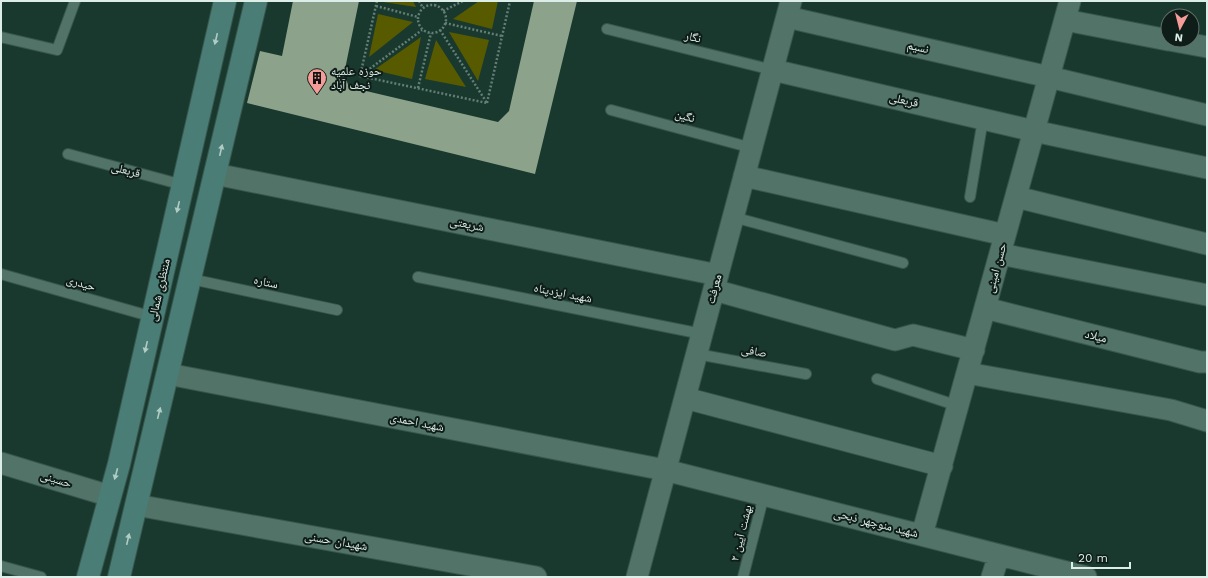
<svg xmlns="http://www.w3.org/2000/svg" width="1208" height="578" viewBox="0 0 1208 578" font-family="'Work Sans','Noto Naskh Arabic',sans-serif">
<rect width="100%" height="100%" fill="#19392f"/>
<!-- green -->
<path fill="#585a00" d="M383,1h30l3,6 -33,-5z
M479,1h19l-6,28 -39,-10z
M378,14l35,8 -44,35z
M449,32l40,8 -11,41z
M421,37l-9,42 -38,-9z
M436,40l30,47 -41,-8z"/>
<!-- building -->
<path fill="#8da28a" d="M293,1h66l-15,73 5,13 149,35 11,-11 25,-110h43l-42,173 -288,-71 13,-52 22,5z"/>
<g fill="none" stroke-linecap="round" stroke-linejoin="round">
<defs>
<path id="service" d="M607,29l166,41
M1,37l56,13 18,-49
M611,110l141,38
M68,154l115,31
M970,197l13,-78
M733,217l170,46
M1,274l152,43
M418,277l284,57
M191,279l146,31
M697,354l109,20
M877,379l81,27
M1,566l40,11
M743,577l21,-82"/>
<path id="minor" d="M787,17l262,60 158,38
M1065,20l103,20
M1169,40l38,7
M773,70l261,61 173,37
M215,174l503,101
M744,176l261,59
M1016,197l191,47
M1000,254l207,41
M714,290l181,50 18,-5 61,15
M985,308l215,54h7
M967,373l204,37 36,11
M168,374l497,96 421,107
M685,398l257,68
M1,463l109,33
M136,505l400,72
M922,535l148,-534
M637,577l154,-576
M992,577l7,-22"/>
<path id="secondary" d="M88,577l31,-113 106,-463
M119,577l137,-576"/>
</defs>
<!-- service casing -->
<use href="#service" stroke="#39564d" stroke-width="12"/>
<!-- minor casing -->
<use href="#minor" stroke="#39564d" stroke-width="23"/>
<!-- secondary casing -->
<use href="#secondary" stroke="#39564d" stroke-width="24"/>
<!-- path -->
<path stroke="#647e75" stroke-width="2.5" stroke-dasharray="2 2" stroke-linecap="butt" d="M377,1l-17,75 127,27
M419,1l4,7
M418 19a14 14 0 1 1 28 0a14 14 0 1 1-28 0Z
M376,6l42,11
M435,6l1,-5
M443,11l20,-10
M445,23l57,13
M440,30l47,73
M360,76l62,-46
M418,88l13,-55
M487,103l23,-102"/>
<!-- service -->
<use href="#service" stroke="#527367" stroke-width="10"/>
<!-- minor -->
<use href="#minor" stroke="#527367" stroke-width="21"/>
<!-- secondary -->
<use href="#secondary" stroke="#497d76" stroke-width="22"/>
</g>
<!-- one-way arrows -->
<defs><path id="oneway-solid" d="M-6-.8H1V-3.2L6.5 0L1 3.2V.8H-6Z"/></defs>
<g fill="#b0ccc5">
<use href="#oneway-solid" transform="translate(216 39) rotate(103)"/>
<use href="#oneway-solid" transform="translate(221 150) rotate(-77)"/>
<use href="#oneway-solid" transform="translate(178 207) rotate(103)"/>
<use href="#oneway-solid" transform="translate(146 347) rotate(103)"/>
<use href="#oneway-solid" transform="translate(159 413) rotate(-76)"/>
<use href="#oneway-solid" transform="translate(116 474) rotate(105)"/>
<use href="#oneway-solid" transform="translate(128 539) rotate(-77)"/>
</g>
<!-- icons -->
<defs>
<symbol id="building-pin" viewBox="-11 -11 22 30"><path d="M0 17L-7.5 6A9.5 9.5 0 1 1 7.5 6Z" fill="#f59b98" stroke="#0f1d18"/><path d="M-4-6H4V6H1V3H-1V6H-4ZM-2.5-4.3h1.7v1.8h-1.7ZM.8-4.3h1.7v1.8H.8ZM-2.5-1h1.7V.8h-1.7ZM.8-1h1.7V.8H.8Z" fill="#111"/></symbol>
</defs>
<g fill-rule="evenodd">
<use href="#building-pin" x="306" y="67" width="22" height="30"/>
</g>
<g text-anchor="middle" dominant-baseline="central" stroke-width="4" stroke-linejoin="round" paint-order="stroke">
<!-- street labels -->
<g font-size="12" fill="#dceee7" stroke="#0f1d18">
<text transform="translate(693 37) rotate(14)">نگار</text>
<text transform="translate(918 47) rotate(13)">نسیم</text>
<text transform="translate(904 100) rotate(13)">قربعلی</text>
<text transform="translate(685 116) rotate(15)">نگین</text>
<text transform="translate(126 170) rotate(15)">قربعلی</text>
<text transform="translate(467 224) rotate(11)">شریعتی</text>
<text transform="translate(996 268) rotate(-75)">حسن امینی</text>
<text transform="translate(266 282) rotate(12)">ستاره</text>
<text transform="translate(81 283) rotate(16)">حیدری</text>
<text transform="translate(714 289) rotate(-75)">معرفت</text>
<text transform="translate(159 290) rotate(-77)">منتظری شمالی</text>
<text transform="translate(563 293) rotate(11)">شهید ایزدپناه</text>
<text transform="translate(1096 336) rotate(14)">میلاد</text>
<text transform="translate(754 351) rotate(10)">صافی</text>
<text transform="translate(417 422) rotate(11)">شهید احمدی</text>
<text transform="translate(56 479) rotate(17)">حسینی</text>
<text transform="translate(876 523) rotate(14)">شهید منوچهر ذبحی</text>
<text transform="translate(741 533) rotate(-76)">بهشت آیین ۲</text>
<text transform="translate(336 541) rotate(10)">شهیدان حسنی</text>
</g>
<!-- poi labels -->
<g font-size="12" fill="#dceee7" stroke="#0f1d18" text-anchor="start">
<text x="331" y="71">حوزه علمیه<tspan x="331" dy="14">نجف آباد</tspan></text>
</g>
</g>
<!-- border -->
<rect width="1208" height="578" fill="none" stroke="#dceee7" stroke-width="4"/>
<!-- north arrow -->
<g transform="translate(1180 28) rotate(187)"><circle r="19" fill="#0f1d18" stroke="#61716b"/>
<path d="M0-3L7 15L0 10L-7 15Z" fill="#f59b98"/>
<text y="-6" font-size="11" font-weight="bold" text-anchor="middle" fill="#dceee7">N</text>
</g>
<!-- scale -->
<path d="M1072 562v6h58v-6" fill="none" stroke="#dceee7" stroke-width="2"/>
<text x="1078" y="562" font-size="12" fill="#dceee7" stroke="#0f1d18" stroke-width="3" paint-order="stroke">20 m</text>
</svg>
